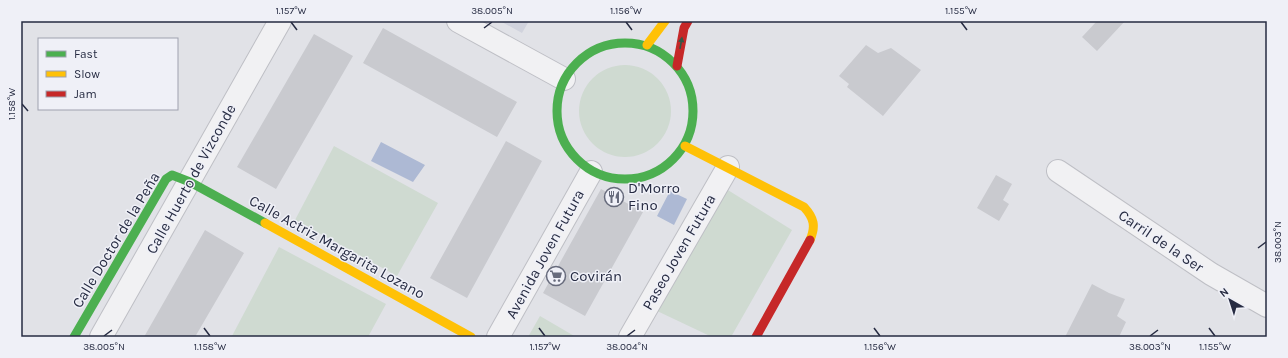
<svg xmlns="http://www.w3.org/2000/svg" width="1288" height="358" viewBox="0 0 1288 358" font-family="Karla,sans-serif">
<rect width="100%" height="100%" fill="#e1e2e7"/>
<!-- built -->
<path fill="#d1d3dd" d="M500,21h29l-7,12z"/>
<!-- green -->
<path fill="#cfdad1" d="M579 111a46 46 0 1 1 92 0a46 46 0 1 1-92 0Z
M334,146l104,57 -41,73 -102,-56z
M723,187l69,43 -61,107h-19l-57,-27z
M279,247l107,57 -18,33h-134l-2,-1z
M540,316l36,21h-48z"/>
<!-- water -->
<path fill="#adb9d4" d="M381,142l44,23 -12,17 -42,-21z
M670,191l17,8 -13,26 -17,-9z"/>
<!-- building -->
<path fill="#c9cacf" d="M1097,21h28l-28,30 -15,-14z
M383,28l134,74 -20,35 -134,-74z
M314,34l39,22 -77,133 -39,-22z
M866,45l12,8 13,-5 30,22 -38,46 -36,-29 2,-3 -10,-8z
M506,141l36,20 -75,137 -37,-20z
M996,175l16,9 -9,16 6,4 -10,17 -22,-13z
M601,189l42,23 -58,104 -42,-23z
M205,230l39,23 -49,84h-51z
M1092,284l17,9 16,6 -8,17 9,6 -7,15h-54z"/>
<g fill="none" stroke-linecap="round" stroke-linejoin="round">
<defs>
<path id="street" d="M458,21l106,58
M1058,171l153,103 56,32
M101,337l179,-316
M498,337l93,-165
M630,337l98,-170"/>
</defs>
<!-- street casing -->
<use href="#street" stroke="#bebfc5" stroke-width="24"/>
<!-- street -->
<use href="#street" stroke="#f1f1f3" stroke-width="22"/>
<!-- fast -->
<path stroke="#4caf50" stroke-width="9" d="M557 111a68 68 0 1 1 136 0a68 68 0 1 1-136 0Z
M74,337l92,-158 6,-4 18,7 75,41"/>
<!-- slow -->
<path stroke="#ffc107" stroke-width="9" d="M647,45l18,-24
M685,146l119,61c10,11 12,19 6,33
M265,223l206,114"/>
<!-- jam -->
<path stroke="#c62828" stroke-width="9" d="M677,66l7,-38 4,-7
M756,337l54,-97"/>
</g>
<!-- one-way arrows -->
<defs><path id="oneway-solid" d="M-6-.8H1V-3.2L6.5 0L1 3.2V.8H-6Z"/></defs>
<use fill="#335947" href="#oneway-solid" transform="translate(681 43) rotate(-80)"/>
<!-- ticks -->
<path fill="none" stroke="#262b42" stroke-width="1.5" d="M291,22l6,8M626,22l6,8M961,22l6,8M484,28l8,-6M22,104l6,7M1258,248l8,-6M204,328l6,8M539,328l6,8M874,328l6,8M1209,328l6,8M104,336l8,-6M627,336l8,-6M1150,336l8,-6"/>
<!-- icons -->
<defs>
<symbol id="restaurant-ring" viewBox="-11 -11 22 22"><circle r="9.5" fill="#eff0f7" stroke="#676b7c" stroke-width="1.5"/><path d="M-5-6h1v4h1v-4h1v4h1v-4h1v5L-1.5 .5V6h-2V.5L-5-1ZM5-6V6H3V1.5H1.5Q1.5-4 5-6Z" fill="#676b7c"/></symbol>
<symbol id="supermarket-ring" viewBox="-11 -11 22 22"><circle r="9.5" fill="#eff0f7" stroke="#676b7c" stroke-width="1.5"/><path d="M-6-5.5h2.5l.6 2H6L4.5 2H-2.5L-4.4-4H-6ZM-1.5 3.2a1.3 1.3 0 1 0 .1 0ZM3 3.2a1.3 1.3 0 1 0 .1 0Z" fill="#676b7c"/></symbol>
</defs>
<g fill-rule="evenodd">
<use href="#restaurant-ring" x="603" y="186" width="22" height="22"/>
<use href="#supermarket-ring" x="545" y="265" width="22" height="22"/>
</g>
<g text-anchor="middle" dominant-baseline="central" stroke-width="3" stroke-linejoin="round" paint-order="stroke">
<!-- street labels -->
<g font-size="15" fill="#262b42" stroke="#eff0f7">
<text transform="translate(191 179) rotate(-61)">Calle Huerto de Vizconde</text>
<text transform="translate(116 240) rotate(-59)">Calle Doctor de la Peña</text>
<text transform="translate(1161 241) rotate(34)">Carril de la Ser</text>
<text transform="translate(337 247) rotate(29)">Calle Actriz Margarita Lozano</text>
<text transform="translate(679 252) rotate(-60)">Paseo Joven Futura</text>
<text transform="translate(545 254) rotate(-61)">Avenida Joven Futura</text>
</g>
<!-- poi labels -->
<g font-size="15" fill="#262b42" stroke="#eff0f7" text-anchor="start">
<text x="628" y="188">D'Morro<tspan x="628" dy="17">Fino</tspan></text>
<text x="570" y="276">Covirán</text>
</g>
</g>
<!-- border -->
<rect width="1288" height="358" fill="none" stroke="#eff0f7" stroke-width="44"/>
<!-- legend -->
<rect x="38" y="38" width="140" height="72" fill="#eff0f7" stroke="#9fa1af"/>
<rect x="46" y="51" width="20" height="6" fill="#4caf50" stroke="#9fa1af"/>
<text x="74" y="58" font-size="12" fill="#262b42">Fast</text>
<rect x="46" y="71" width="20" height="6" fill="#ffc107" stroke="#9fa1af"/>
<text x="74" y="78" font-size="12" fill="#262b42">Slow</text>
<rect x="46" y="91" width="20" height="6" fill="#c62828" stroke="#9fa1af"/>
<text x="74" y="98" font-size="12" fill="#262b42">Jam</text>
<!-- north arrow -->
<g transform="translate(1230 300) rotate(321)" stroke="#eff0f7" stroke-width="3" paint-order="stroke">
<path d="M0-3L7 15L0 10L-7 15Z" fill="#262b42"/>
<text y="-6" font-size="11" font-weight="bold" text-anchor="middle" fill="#262b42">N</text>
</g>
<rect x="22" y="22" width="1244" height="314" fill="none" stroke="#262b42" stroke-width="1.5"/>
<g font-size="10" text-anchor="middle" fill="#262b42">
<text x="291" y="14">1.157°W</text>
<text x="492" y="14">38.005°N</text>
<text x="626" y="14">1.156°W</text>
<text x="961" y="14">1.155°W</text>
<text transform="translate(11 104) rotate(-90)" y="4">1.158°W</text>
<text transform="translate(1277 242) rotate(-90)" y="4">38.003°N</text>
<text x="104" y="350">38.005°N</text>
<text x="210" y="350">1.158°W</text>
<text x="545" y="350">1.157°W</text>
<text x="627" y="350">38.004°N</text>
<text x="880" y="350">1.156°W</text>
<text x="1150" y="350">38.003°N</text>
<text x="1215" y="350">1.155°W</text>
</g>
</svg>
